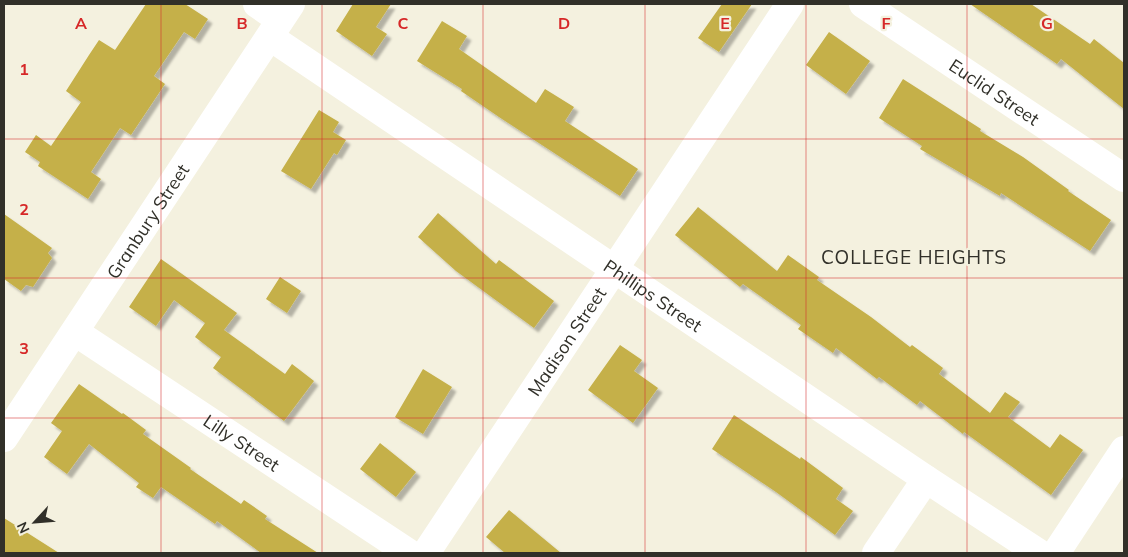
<svg xmlns="http://www.w3.org/2000/svg" width="1128" height="557" viewBox="0 0 1128 557" font-family="Mulish,sans-serif">
<defs>
<filter id="shadow"><feDropShadow dx="4.5" dy="4.5" stdDeviation="1" flood-color="#0004"/></filter>
</defs>
<rect width="100%" height="100%" fill="#f4f1df"/>
<!-- building -->
<path fill="#c5b048" filter="url(#shadow)" d="M146,4h39l23,15 -13,20 -11,-7 -30,44 11,8 -34,51 -11,-7 -29,44 10,7 -13,20 -50,-33 2,-4 -15,-10 11,-17 15,11 30,-44 -15,-11 23,-36 10,-15 16,10z
M353,4h38l-15,23 11,7 -15,22 -36,-25z
M722,4h30l-33,48 -21,-14z
M970,4h61l59,40 4,-5 30,24v46l-63,-50 -4,5z
M442,21l25,15 -8,13 77,54 9,-14 29,18 -9,14 73,48 -18,27 -121,-79 -38,-26 1,-2 -45,-28z
M829,32l41,29 -24,33 -40,-29z
M903,79l78,50 -1,2 43,26 46,33 -1,1 43,29 -21,31 -89,-58 -1,3 -80,-47 2,-3 -43,-28z
M319,110l20,12 -6,10 13,8 -9,15 -3,-2 -23,36 -30,-18z
M698,207l79,64 11,-16 31,22 -2,3 54,37 39,30 2,-2 31,23 -4,6 51,39 15,-21 15,10 -12,15 42,31 10,-14 23,16 -32,45 -87,-63 -1,2 -43,-33 -3,4 -38,-28 -2,2 -41,-31 -3,5 -35,-24 3,-4 -58,-41 -3,3 -65,-52z
M438,213l58,51 3,-4 55,41 -20,27 -78,-57 -38,-34z
M4,214l48,34 -4,5 4,5 -19,29 -7,-2 -5,6 -17,-12z
M161,259l76,54 -13,17 61,44 7,-10 22,17 -30,40 -71,-53 8,-11 -26,-20 10,-14 -31,-23 -18,26 -27,-19z
M280,277l21,14 -14,22 -21,-14z
M620,345l22,15 -8,11 24,17 -25,35 -45,-33z
M423,369l29,18 -29,47 -28,-17z
M79,384l43,30 1,-1 23,17 -3,4 48,34 -1,1 51,35 3,-4 23,16 -2,3 53,34h-57l-44,-32 -2,3 -54,-37 -8,11 -17,-11 3,-4 -50,-39 -22,30 -23,-17 18,-26 -11,-8z
M734,415l66,44 1,-2 42,31 -7,11 17,12 -18,24 -59,-43 -64,-43z
M380,443l36,29 -20,25 -36,-28z
M509,510l52,43h-56l-19,-16z
M4,518l55,35h-55z"/>
<g fill="none" stroke-linecap="round" stroke-linejoin="round">
<!-- minor -->
<g stroke="#fff" stroke-width="28">
<path d="M257,4l23,16"/>
<path id="s1" d="M863,4l261,174"/>
<path id="s2" d="M270,37l656,442 113,74"/>
<path id="s3" d="M75,332l334,221"/>
<path id="s4" d="M4,438l287,-434"/>
<path id="s5" d="M426,553l364,-549"/>
<path d="M876,553l50,-74"/>
<path d="M1056,553l68,-103"/>
</g>
</g>
<!-- grid -->
<path fill="none" stroke="#d62828" stroke-width="1" stroke-opacity="0.55" d="M161,4v549M322,4v549M483,4v549M645,4v549M806,4v549M967,4v549M4,139h1120M4,278h1120M4,418h1120"/>
<g text-anchor="middle" dominant-baseline="central" stroke-width="4.5" stroke-linejoin="round" paint-order="stroke">
<!-- street labels -->
<g font-size="18" fill="#313029" stroke="#f4f1df">
<text stroke="none"><textPath href="#s1" startOffset="158">Euclid Street</textPath></text>
<text stroke="none"><textPath href="#s4" startOffset="260">Granbury Street</textPath></text>
<text stroke="none"><textPath href="#s2" startOffset="462">Phillips Street</textPath></text>
<text stroke="none"><textPath href="#s5" startOffset="254">Madison Street</textPath></text>
<text stroke="none"><textPath href="#s3" startOffset="200">Lilly Street</textPath></text>
</g>
<!-- neighbourhood labels -->
<g font-size="19" letter-spacing="1" fill="#313029" stroke="#f4f1df">
<text x="914" y="257">COLLEGE HEIGHTS</text>
</g>
</g>
<g font-size="16" text-anchor="middle" font-weight="bold" fill="#d62828" stroke="#f4f1df" stroke-width="4.5" stroke-linejoin="round" paint-order="stroke">
<text x="81" y="29">A</text>
<text x="242" y="29">B</text>
<text x="403" y="29">C</text>
<text x="564" y="29">D</text>
<text x="725" y="29">E</text>
<text x="886" y="29">F</text>
<text x="1047" y="29">G</text>
<text x="24" y="75">1</text>
<text x="24" y="215">2</text>
<text x="24" y="354">3</text>
</g>
<!-- border -->
<rect width="1128" height="557" fill="none" stroke="#313029" stroke-width="10"/>
<!-- north arrow -->
<g transform="translate(35 522) rotate(244)" stroke="#f4f1df" stroke-width="4" paint-order="stroke">
<path d="M0-4L9 19L0 12L-9 19Z" fill="#313029"/>
<text y="-8" font-size="14" font-weight="bold" text-anchor="middle" fill="#313029">N</text>
</g>
</svg>
